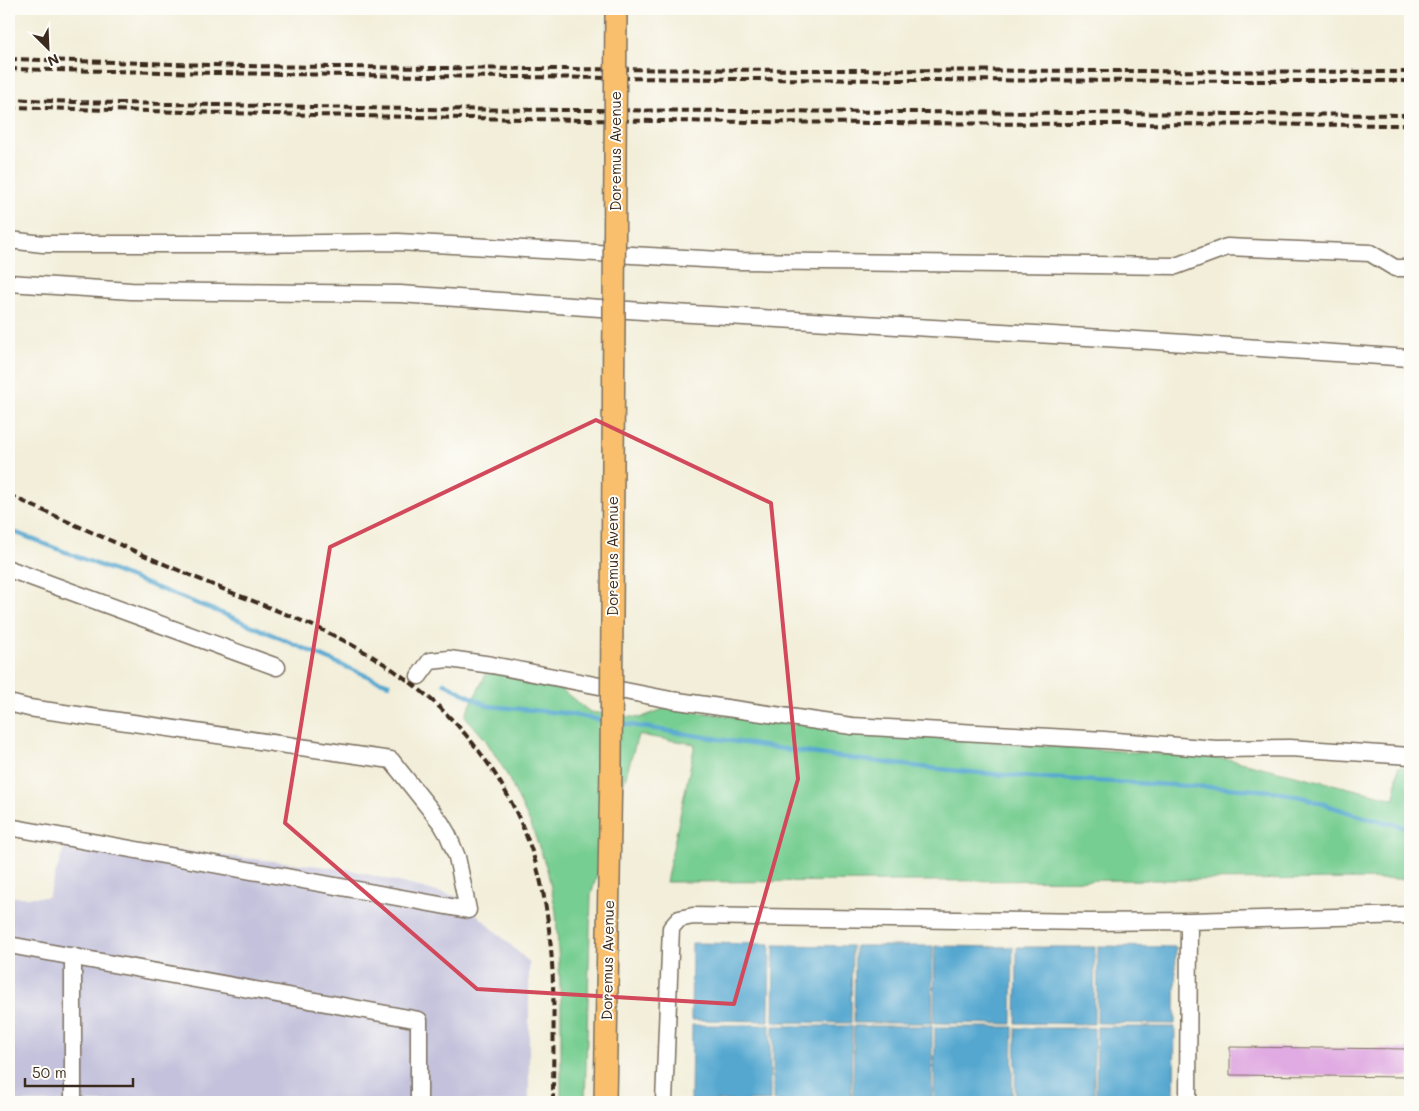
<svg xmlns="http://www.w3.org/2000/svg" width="1419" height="1111" viewBox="0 0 1419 1111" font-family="Mali,sans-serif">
<rect width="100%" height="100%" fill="#fdfcf7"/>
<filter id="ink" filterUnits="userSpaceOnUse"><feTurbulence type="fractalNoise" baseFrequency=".02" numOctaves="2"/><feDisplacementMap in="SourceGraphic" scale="10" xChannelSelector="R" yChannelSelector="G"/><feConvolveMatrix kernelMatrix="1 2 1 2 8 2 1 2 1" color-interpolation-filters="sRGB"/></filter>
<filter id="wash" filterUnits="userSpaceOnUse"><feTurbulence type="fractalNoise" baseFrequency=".0096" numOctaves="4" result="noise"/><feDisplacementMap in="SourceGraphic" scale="20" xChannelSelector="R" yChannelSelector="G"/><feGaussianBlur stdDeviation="1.12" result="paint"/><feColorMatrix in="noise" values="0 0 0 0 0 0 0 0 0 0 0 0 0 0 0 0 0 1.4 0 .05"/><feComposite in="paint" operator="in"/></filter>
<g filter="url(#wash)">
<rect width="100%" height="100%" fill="#f2eed9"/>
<!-- industrial -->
<path fill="#c3c1db" d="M67,839l280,30 111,28 71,65v140h-520v-205h39z"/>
<!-- green -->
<path fill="#77ce92" stroke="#597c58" d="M487,672l66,11 37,29 50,6 26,-10 192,24 370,27 167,40 3,-32h12v112l-744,3 29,-138 -57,-9 -47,160 -6,207h-24v-98l-5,-93 -9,-42 -16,-44 -26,-54 -20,-32 -20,-23z"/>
<!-- water -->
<path fill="#55a7d0" stroke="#486877" d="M692,943l78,1 -1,77 -78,-1z
M774,945l78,1 -1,77 -78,-1z
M855,946h78l-1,77h-78z
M935,946l78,1 -1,77 -78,-1z
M1098,946l78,1 -1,77 -78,-1z
M1017,947h78l-1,77 -78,-1z
M692,1025h78v76h-79z
M773,1026h79l-1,76 -78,-1z
M854,1026h78v76h-79z
M935,1027h78l-1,75h-78z
M1097,1027h78l-1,75h-78z
M1016,1028h78v74h-79z"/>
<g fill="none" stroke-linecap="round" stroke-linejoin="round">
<!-- stream -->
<path stroke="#55a7d0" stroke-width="4.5" d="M9,530l225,88 140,61 15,5
M444,683l44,23 75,7 43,8
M618,723c117,19 234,38 352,49 101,10 202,12 302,19l33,7 58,19 47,11"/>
</g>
<g id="blocks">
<!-- building -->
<path fill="#e0aae2" d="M1230,1047l180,2v28l-180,-2z"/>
</g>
</g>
<g filter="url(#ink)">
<use href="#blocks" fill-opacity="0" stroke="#7b6f5f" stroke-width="1"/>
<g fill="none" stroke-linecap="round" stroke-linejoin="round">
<defs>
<path id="minor" d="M9,240l34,4h204l151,-2 341,19 437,5 51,-19 143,6 25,15h15
M9,283l122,8 269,3 257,18 498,29 255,17
M9,569l268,98
M419,676l11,-15 19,-2 43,6 179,35 181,26 252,14 112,9 74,-1 120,8
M9,703l20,5 362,52 50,63 7,12 9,22 11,53 -459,-83
M9,945l410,75v82
M73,956v146
M664,1102l7,-174 8,-9 14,-3 396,6 100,-1 221,-6
M1188,1102l1,-181"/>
<path id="major" d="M605,1102l6,-334"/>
</defs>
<!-- minor casing -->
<use href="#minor" stroke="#7b6f5f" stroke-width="19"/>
<!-- major casing -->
<use href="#major" stroke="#7b6f5f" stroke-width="24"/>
<!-- minor -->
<use href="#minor" stroke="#fff" stroke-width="16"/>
<!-- major -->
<use href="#major" stroke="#f9bf6d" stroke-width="21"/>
<!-- rail -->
<path stroke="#3b2a1e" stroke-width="4" stroke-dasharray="8 4" stroke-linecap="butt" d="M9,59l234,7 294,3 873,3
M9,69c467,10 934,12 1401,12
M9,99l65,3 336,7 1000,6
M9,107c192,6 385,10 577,13 275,4 550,4 824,5
M9,495c68,31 136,61 204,90 46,19 95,36 139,60 100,53 170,140 192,252 13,67 9,137 9,205"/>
<defs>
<path id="major-bridge" d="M611,768l5,-759"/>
</defs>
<!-- major-bridge casing -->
<use href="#major-bridge" stroke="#7b6f5f" stroke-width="24" stroke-linecap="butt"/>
<!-- major-bridge -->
<use href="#major-bridge" stroke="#f9bf6d" stroke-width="21"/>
</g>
</g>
<!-- marked area -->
<path fill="none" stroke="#d1495b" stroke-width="4" stroke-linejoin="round" d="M596,420l175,83 27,276 -64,225 -257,-15 -192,-166 45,-276z"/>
<g text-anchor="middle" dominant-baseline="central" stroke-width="4" stroke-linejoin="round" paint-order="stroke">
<!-- street labels -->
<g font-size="15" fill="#3b2a1e" stroke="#fdfcf7">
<text transform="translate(615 151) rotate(-90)">Doremus Avenue</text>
<text transform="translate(612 556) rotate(-90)">Doremus Avenue</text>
<text transform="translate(607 960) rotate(-89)">Doremus Avenue</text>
</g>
</g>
<!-- margin -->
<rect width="1419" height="1111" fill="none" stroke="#fdfcf7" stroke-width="30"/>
<!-- north arrow -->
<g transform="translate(48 48) rotate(156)" stroke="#fdfcf7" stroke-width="4" paint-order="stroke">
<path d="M0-4L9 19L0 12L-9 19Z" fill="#3b2a1e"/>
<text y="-8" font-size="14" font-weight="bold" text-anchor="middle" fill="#3b2a1e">N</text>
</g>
<!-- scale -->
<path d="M25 1078v8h108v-8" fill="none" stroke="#3b2a1e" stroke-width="2.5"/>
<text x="32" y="1078" font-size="15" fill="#3b2a1e" stroke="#fdfcf7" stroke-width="4" paint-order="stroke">50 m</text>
</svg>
